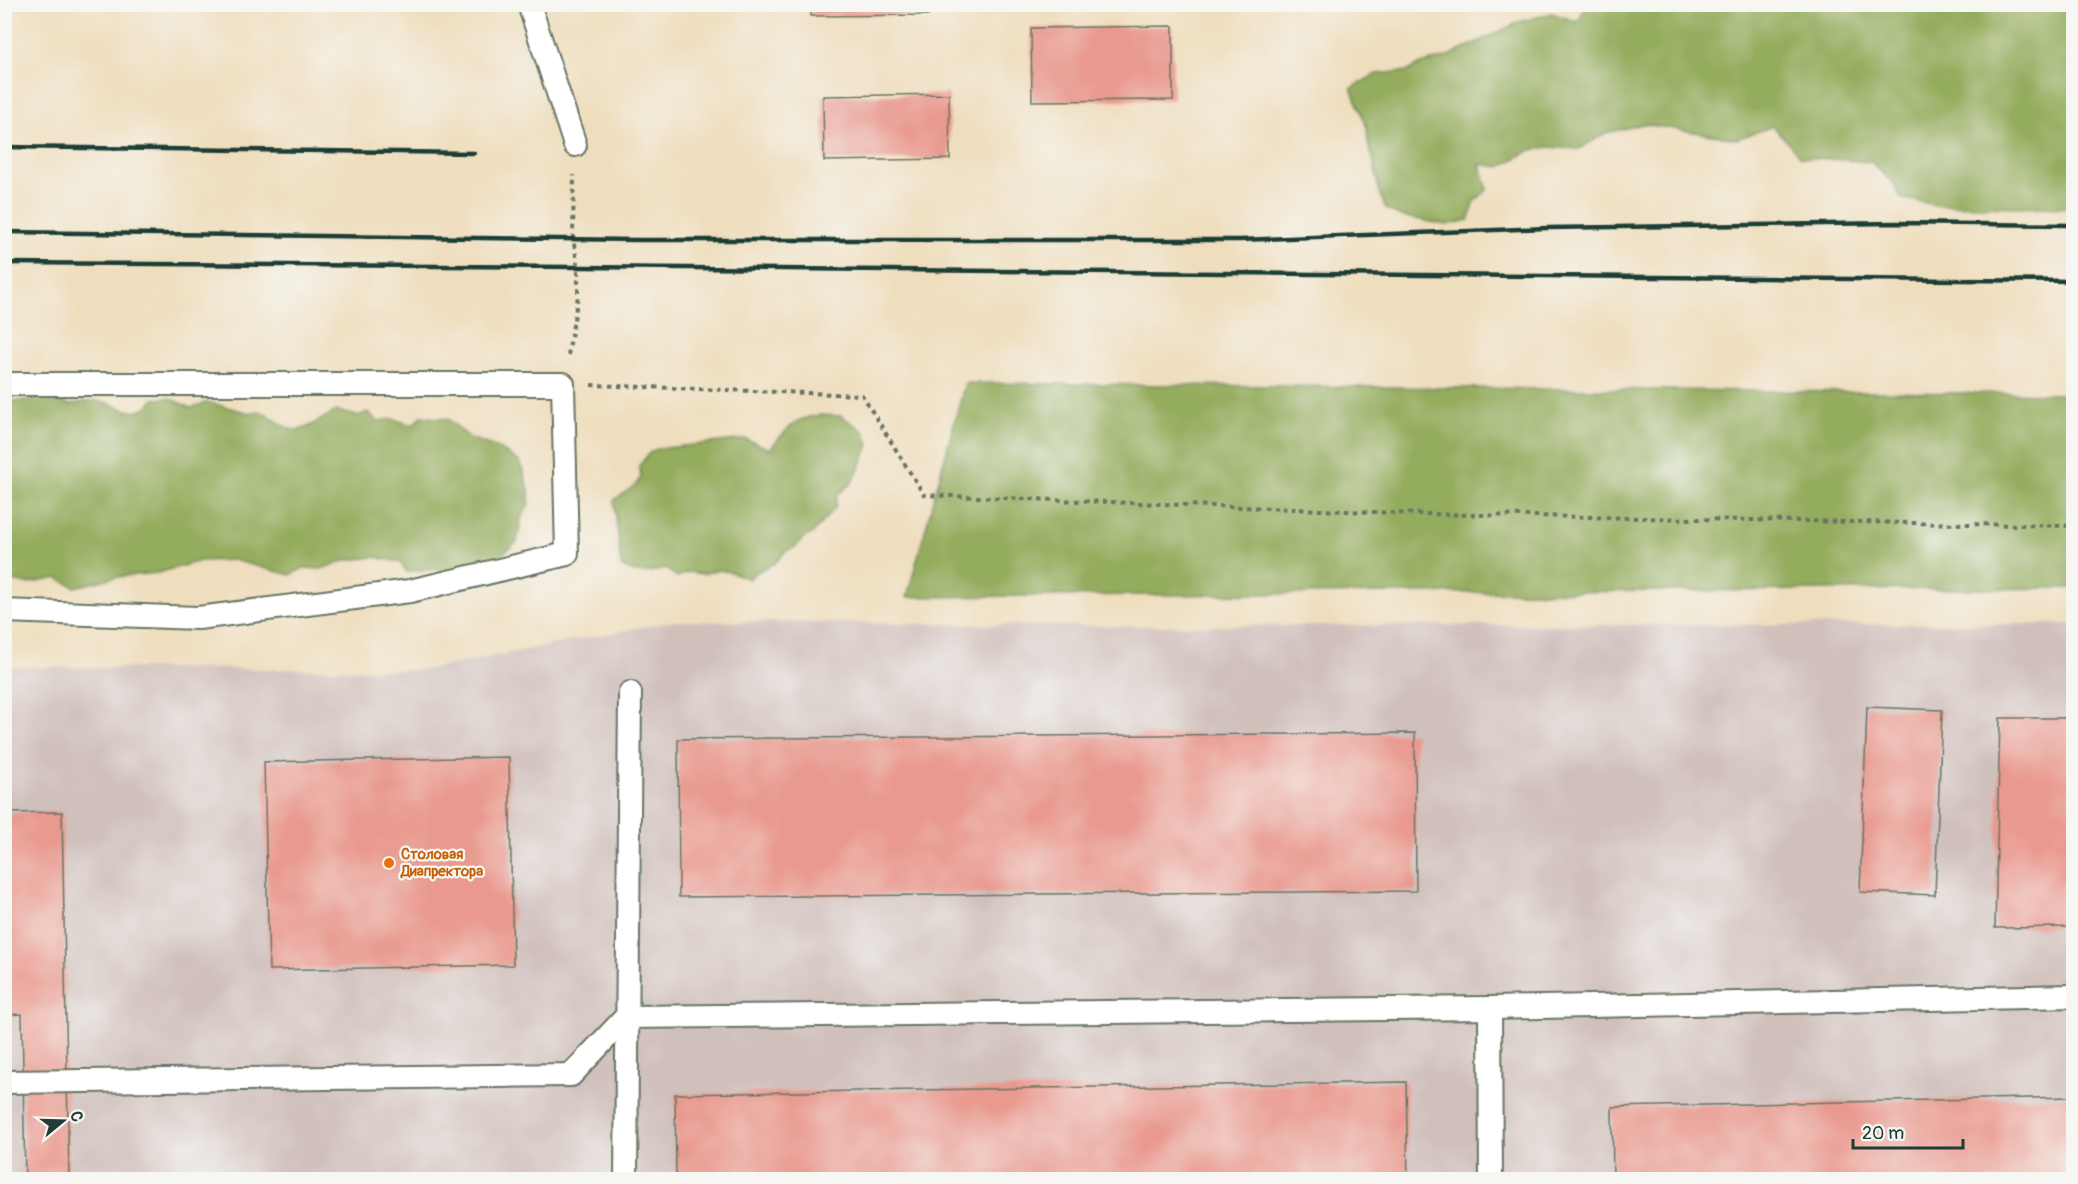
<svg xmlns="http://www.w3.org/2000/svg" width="2078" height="1184" viewBox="0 0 2078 1184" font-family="Pangolin,sans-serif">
<rect width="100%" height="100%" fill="#f6f6f2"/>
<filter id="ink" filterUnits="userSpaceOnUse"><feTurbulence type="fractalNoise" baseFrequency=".0167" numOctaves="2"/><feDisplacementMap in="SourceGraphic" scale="12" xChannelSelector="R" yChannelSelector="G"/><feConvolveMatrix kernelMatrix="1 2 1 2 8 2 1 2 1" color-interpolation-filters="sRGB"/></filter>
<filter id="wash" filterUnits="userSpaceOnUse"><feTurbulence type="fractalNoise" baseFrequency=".008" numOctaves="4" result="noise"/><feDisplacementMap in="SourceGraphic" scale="24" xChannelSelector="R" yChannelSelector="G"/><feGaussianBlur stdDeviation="1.35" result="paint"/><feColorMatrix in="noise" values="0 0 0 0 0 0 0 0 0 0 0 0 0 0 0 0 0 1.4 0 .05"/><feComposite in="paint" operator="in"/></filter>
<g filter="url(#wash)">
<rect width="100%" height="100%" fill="#efdebe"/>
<!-- industrial -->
<path fill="#d0c0bc" d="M673,621l418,5 982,-2v555l-2068,1v-513l419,3z"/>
<!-- forest -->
<path fill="#94ac5d" stroke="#5a7448" stroke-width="1.5" d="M1586,4l487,1v203l-138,-3 -34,-7 -8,-15 -22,-21 -70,-5 -28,-31 -36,13 -94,-15 -37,9 -27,16 -30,-2 -18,3 -31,17 -20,-3 8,25 -13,12 -6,19 -23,5 -45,-9 -15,-7 -7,-18 -6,-33 -5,-14 -1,-16 -16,-40 25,-14 32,-3 13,-7 26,-7 72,-35 33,-9 26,9z
M965,383l1108,11v194l-1166,9z
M47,394l22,11c10,-2 19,-5 29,-4 24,3 37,23 56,-2l16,-1 21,10 16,-6 43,11c19,-9 31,22 52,16 10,-3 24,-13 35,-18l21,5 10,-4 9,9 16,-2 20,6 8,-9 27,3 22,19 28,10 22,14 9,27v15l-8,15 -4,23 -22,18 -53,15 -4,-6 -31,3 -7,-10 -25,-5 -28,3 -26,9 -17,-1 -14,7 -57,-15 -33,1 -42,12 -42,4 -41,10 -18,-9 -30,6 -14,-3 -8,7v-189c14,5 29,-1 42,-5z
M820,415l21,1 24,16 4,13 -12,29 -6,10 -14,11 -1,12 -24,27 -9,4 -7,9 -10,4 -11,12 -16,8 -11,8 -14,-6 -15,-3 -17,4 -13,-2 -12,5 -12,-9c-18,6 -28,7 -44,-2l-7,-66 22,-15 5,-8 -2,-11 10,-13 8,-4 89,-10 24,10c17,-19 22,-31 50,-34z"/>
<g id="blocks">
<!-- building -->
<path fill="#e9998e" d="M811,4h118v11l-118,1z
M1173,26v74l-141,1 -1,-73z
M949,94l1,65 -126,2 -1,-65z
M1867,707l75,3 -7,185 -75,-3z
M2000,718h74v209l-79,1z
M1415,733l1,158 -737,6 -1,-158z
M509,757l4,208 -244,5 -5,-208z
M62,812l7,368h-44l-3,-166 -18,1v-202z
M1406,1082l2,98h-732l-1,-86z
M2074,1097v83h-461l-1,-73z"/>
</g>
</g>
<g filter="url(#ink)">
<use href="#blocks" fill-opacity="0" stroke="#687564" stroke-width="1.5"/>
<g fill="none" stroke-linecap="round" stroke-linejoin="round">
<defs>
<path id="lane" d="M529,4l46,141
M4,384h559l4,170 -157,37 -212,27 -194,-7
M1490,1008l1,172
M4,1082l567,-7 55,-58 864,-9 584,-12
M626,1180l4,-487"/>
</defs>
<!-- lane casing -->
<use href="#lane" stroke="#687564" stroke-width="26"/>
<!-- path -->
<path stroke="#687564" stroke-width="4" stroke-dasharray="4.5 4.5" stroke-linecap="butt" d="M568,355l10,-59v-29l-5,-29 1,-63
M591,385l271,10 62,100 502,19 648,12"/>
<!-- lane -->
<use href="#lane" stroke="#fff" stroke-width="22"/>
<!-- rail -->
<path stroke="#1f3d34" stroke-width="4.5" d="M4,147l470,6
M4,232l633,8h603l307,-12 348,-5 179,2
M4,263l574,4 1496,14"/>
</g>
</g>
<!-- markers -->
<circle fill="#e8710a" stroke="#f6f6f2" stroke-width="2" cx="389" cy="863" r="6"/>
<g text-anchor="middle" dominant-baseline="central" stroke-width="4.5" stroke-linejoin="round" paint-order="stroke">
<!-- food labels -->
<g font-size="15" font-weight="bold" fill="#c56008" stroke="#f6f6f2" text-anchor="start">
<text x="401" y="854">Столовая<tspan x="401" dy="17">Диапректора</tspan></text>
</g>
</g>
<!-- margin -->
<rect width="2078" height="1184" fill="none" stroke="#f6f6f2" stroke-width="24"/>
<!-- north arrow -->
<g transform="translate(63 1121) rotate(71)" stroke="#f6f6f2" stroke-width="4.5" paint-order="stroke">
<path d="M0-4.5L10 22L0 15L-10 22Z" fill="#1f3d34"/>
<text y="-9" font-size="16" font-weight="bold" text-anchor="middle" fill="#1f3d34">С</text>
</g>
<!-- scale -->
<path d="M1853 1139v9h110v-9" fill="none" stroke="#1f3d34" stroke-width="3"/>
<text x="1862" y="1139" font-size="18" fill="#1f3d34" stroke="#f6f6f2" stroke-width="4.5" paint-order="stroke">20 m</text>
</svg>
